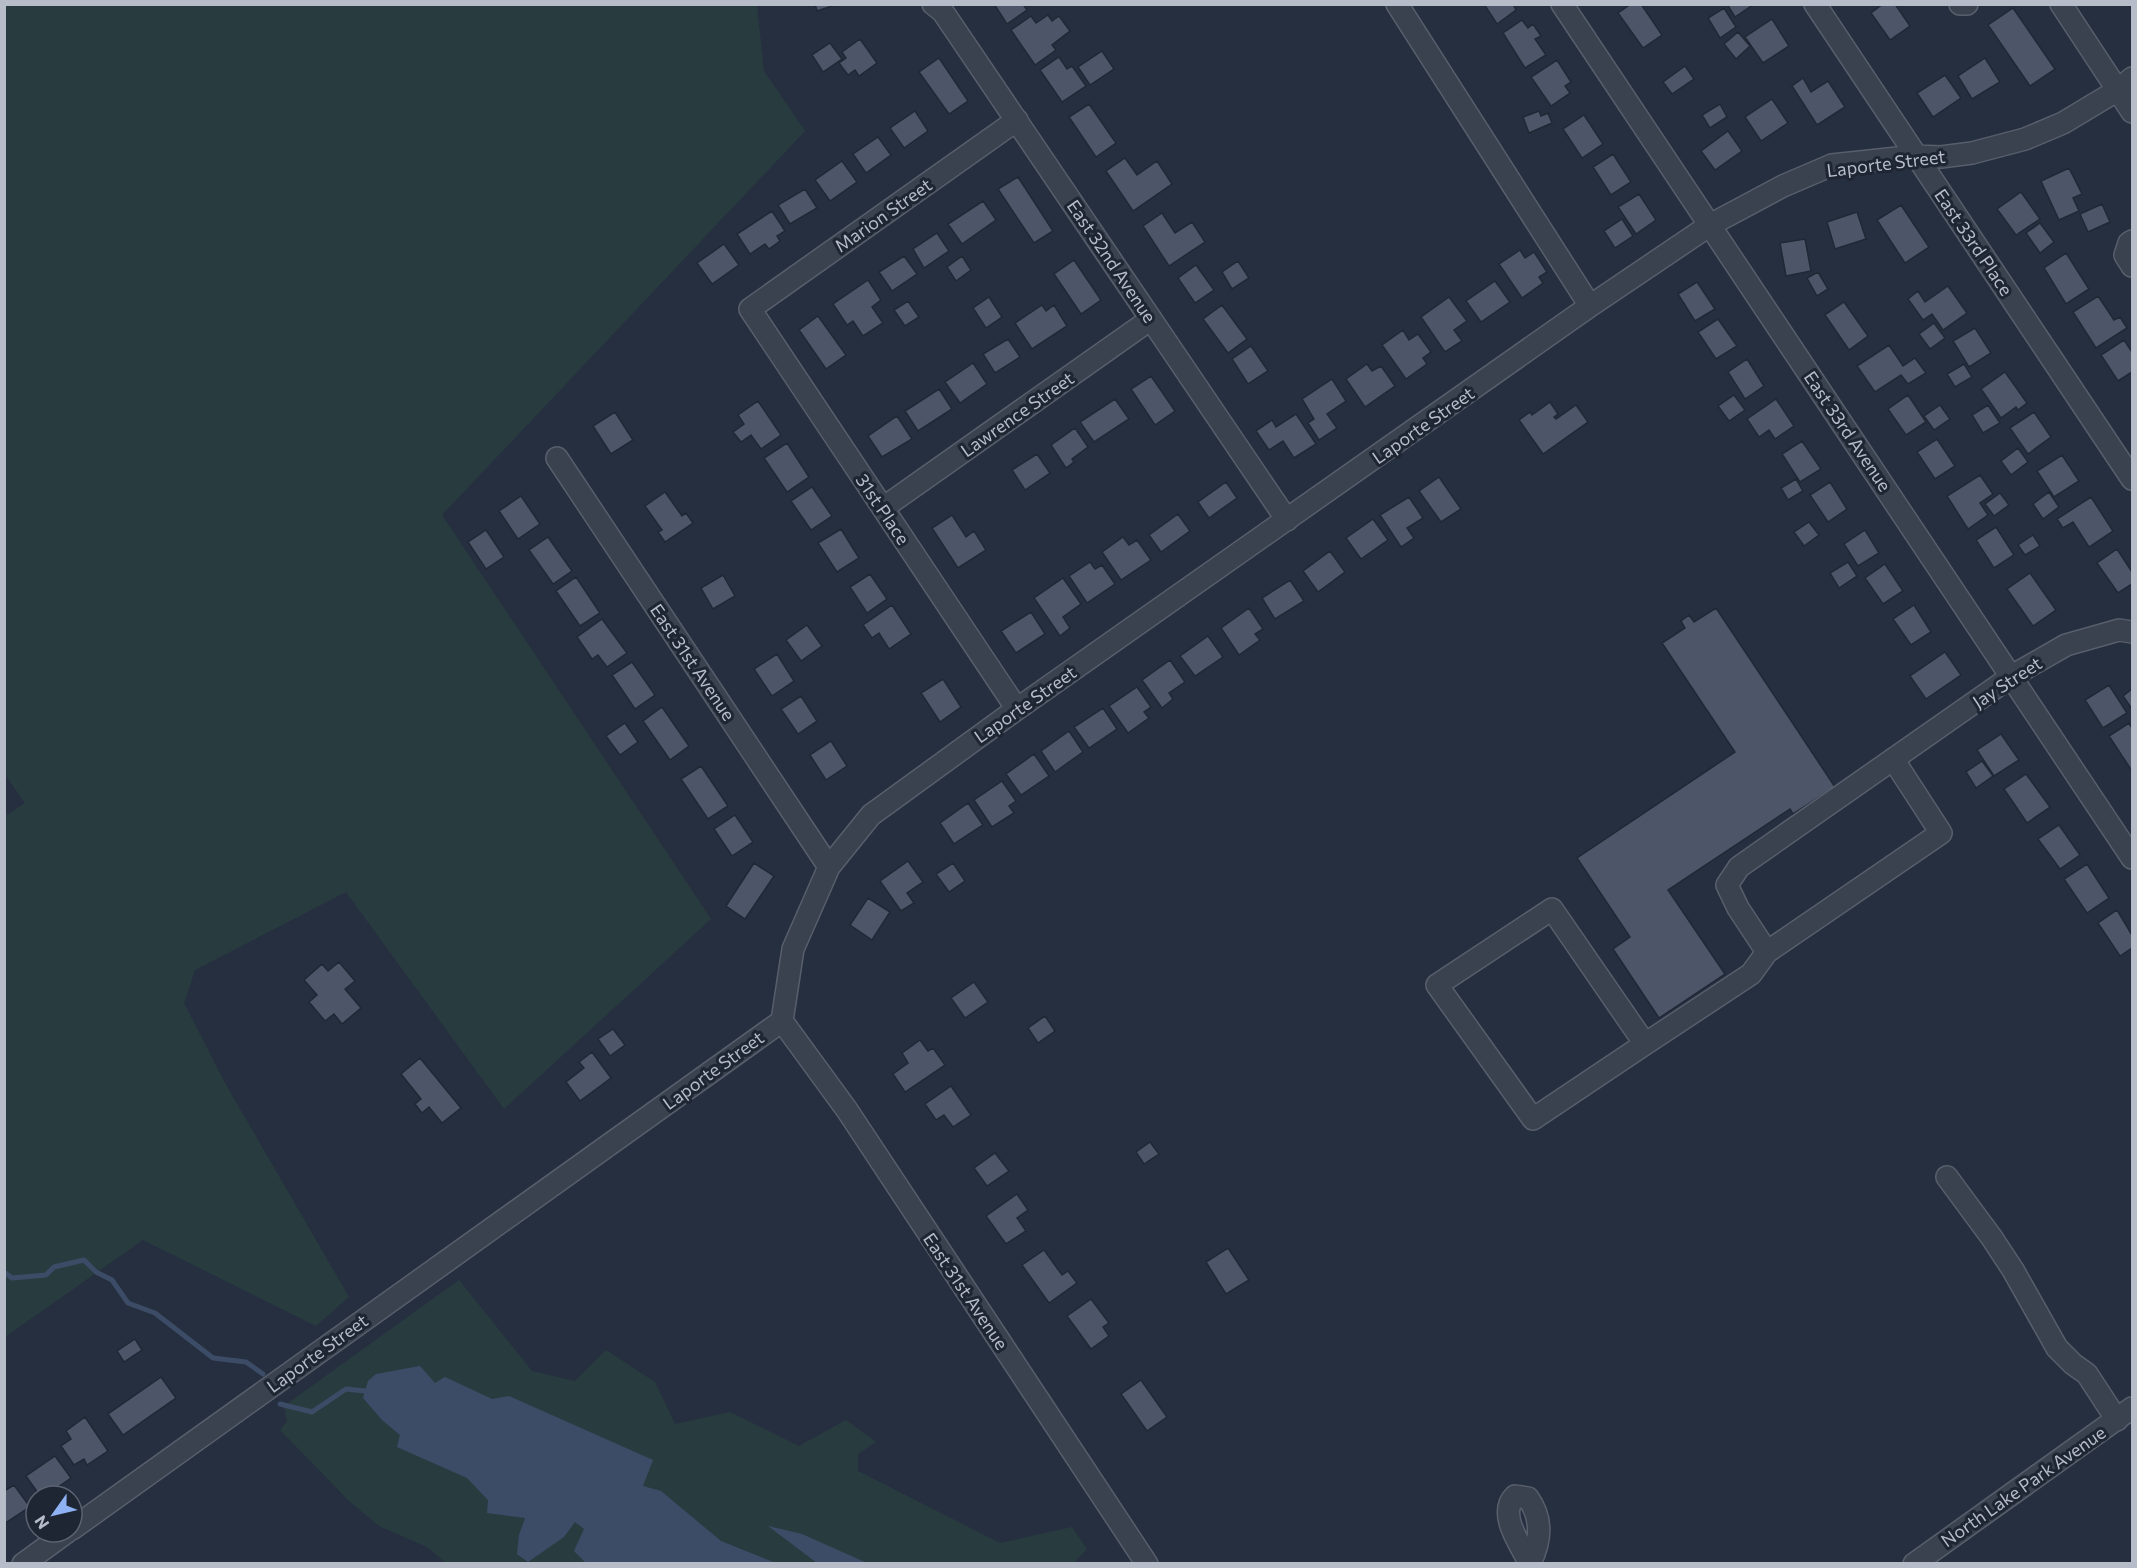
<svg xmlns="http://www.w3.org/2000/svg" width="2137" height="1568" viewBox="0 0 2137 1568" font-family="Commissioner,sans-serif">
<rect width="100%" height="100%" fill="#262f3f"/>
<!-- green -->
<path fill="#283c40" d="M5,4l752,1 7,66 41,60 -363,384 269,404 -207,190 -158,-217 -151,78 -11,33 41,80 124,214 -33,29 -173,-86 -138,97 -1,-520 21,-14 -21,-30z
M459,1280l73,91 43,10 31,-31 49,32 20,42 55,-12 69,34 47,-26 30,22 -18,12v17l142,72 72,-16 15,22 -14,15 -627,-1 -19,-16 -48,-21 -30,-25 -69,-71 7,-9 -3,-15z"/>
<!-- water -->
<path fill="#3c4c67" d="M420,1366l15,17 10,-6 47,22 17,-3 144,64 -10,26 18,5 60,50 55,22h-190l-12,-12 10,-22 -9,-7 -11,15 -36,25 -11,-8 2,-19 6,-17 -38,-5 1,-13 -21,-22 -70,-31 3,-12 -18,-15 -19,-22 5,-17 8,-7z
M768,1526l34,8 65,29h-50z"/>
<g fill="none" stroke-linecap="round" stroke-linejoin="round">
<!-- stream -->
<path stroke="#3c4c67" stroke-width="5" d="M4,1272l8,6 34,-3 8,-8 30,-7 12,12 16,8 16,23 27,10 58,45 33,4 17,12
M280,1404l32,8 34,-23 19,2"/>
</g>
<!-- building -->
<path fill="#4c5668" stroke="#202836" stroke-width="1.5" d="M815,4h23l-21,7z
M994,4h29l4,6 -20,14z
M1484,4h29l3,6 -19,14z
M1631,4h10l21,31 -19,13 -25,-35z
M1727,4h27l-19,13z
M1883,4h12l15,22 -20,14 -19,-27z
M1724,8l12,19 -16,11 -12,-20z
M2013,8l42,61 -25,17 -42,-61z
M1048,15l4,6 7,-5 11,15 -18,14 4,5 -21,15 -24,-35 20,-14 5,7z
M1772,19l17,27 -26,17 -18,-26z
M1522,20l6,8 5,-4 8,12 -6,3 11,16 -21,13 -22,-35z
M1738,32l12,14 -14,13 -12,-15z
M860,39l17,24 -18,13 -4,-6 -7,5 -9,-12 7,-5 -4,-6z
M830,43l12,16 -19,13 -11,-17z
M1102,51l12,18 -24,16 -12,-18z
M1059,57l8,12 5,-3 14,20 -24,16 -22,-32z
M939,58l29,43 -19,13 -30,-42z
M1985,58l15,24 -28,17 -14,-23z
M1557,60l14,22 -6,4 5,7 -19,13 -20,-29z
M1685,66l9,13 -22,15 -9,-12z
M1945,75l16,23 -28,19 -16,-24z
M1803,78l8,14 17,-11 17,26 -28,18 -25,-39z
M1772,99l16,24 -27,18 -16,-24z
M1089,104l27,39 -20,14 -27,-40z
M1720,104l7,13 -17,11 -8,-13z
M915,111l13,20 -24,17 -14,-20z
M1539,111l2,5 7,-3 4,10 -23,10 -6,-16z
M1584,115l19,29 -21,14 -19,-29z
M1728,131l14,20 -27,19 -14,-19z
M878,137l13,18 -25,18 -13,-19z
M1613,154l18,28 -20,13 -18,-28z
M1125,158l12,17 20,-14 15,23 -39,27 -27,-40z
M842,161l15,21 -27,19 -15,-21z
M2069,168l13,26 -9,4 6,13 -20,9 -18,-39z
M1018,177l35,54 -19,12 -36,-54z
M805,189l12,19 -27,16 -12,-19z
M2021,192l19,27 -24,16 -19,-26z
M1639,194l17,26 -20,14 -18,-27z
M983,201l13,19 -34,24 -14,-20z
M2102,204l8,18 -22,10 -8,-18z
M1901,205l28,42 -24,16 -28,-43z
M772,211l13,20 -8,5 3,5 -11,8 -4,-5 -15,10 -13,-20z
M1857,212l9,27 -31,10 -8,-27z
M1162,213l13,20 17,-11 13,20 -36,24 -26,-40z
M1622,219l11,17 -18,12 -11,-17z
M2040,223l14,19 -14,11 -14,-20z
M937,233l12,18 -25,17 -11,-19z
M1805,239l6,32 -25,5 -6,-33z
M724,244l15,21 -27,19 -15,-21z
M1520,250l5,8 9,-6 13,20 -8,5 4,6 -21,15 -23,-34z
M2066,253l23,36 -23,15 -22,-36z
M904,256l13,18 -25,17 -13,-19z
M962,256l9,14 -15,11 -9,-14z
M1074,260l27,40 -20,14 -27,-40z
M1238,261l11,17 -17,11 -10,-17z
M1196,265l18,25 -19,13 -17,-25z
M1818,272l10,17 -11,7 -10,-18z
M868,280l13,20 -9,7 11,16 -20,13 -10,-15 -6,4 -14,-21z
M1495,281l15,21 -29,20 -15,-21z
M1697,282l18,27 -20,12 -17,-27z
M1948,286l19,27 -24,17 -11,-16 -9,6 -15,-21 10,-8 7,11z
M2098,296l16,24 6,-3 7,11 -31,20 -23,-36z
M989,297l13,20 -16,11 -13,-20z
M1449,297l18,24 -13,9 8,11 -17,11 -24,-35z
M908,301l11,16 -14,9 -11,-16z
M1844,302l24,34 -19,14 -24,-35z
M1042,305l4,6 8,-6 13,21 -35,23 -17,-26z
M1222,305l25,34 -19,14 -25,-34z
M818,316l28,39 -20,14 -27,-39z
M1718,319l19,27 -21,13 -18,-27z
M1934,323l11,15 -15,11 -11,-15z
M1975,328l16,25 -22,14 -16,-26z
M1403,330l6,10 9,-6 13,18 -8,6 4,6 -21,15 -24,-34z
M1008,339l12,18 -25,16 -12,-19z
M2124,340l8,12v20l-14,9 -17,-26z
M1889,345l14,21 12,-8 11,15 -18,11 -7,-9 -26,17 -18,-26z
M1251,346l17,25 -20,13 -16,-25z
M1747,359l17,27 -19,13 -17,-27z
M973,363l14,21 -27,19 -15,-21z
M1367,364l5,7 9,-5 14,20 -30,21 -19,-28z
M1964,364l8,13 -17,10 -8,-13z
M2005,372l22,31 -9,7 -2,-3 -15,11 -20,-29z
M1151,376l24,35 -20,14 -24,-36z
M1332,379l14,22 -19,13 10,14 -18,12 -11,-17 6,-4 -12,-20z
M939,389l13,20 -34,22 -13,-20z
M1734,395l11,15 -16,11 -11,-15z
M1908,395l18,27 -20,13 -18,-26z
M1115,399l14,20 -35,23 -14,-20z
M1776,399l18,27 -19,13 -6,-9 -10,7 -12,-18z
M758,401l23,34 -20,14 -10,-14 -10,7 -8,-10 11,-8 -6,-9z
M1550,402l8,12 -4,3 2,2 20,-14 12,17 -45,32 -24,-34 11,-8 2,3z
M1940,405l10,14 -16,11 -10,-14z
M1988,405l12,18 -17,10 -11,-18z
M615,412l18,28 -22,14 -18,-28z
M2034,412l17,25 -23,17 -18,-26z
M1296,414l20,30 -22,14 -11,-17 -14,9 -13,-19 16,-11 4,7z
M897,416l15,23 -30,18 -14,-21z
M1075,428l13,19 -16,12 2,3 -8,6 -15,-23z
M1937,439l18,27 -20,13 -18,-27z
M1802,441l19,28 -21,13 -18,-28z
M787,443l22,34 -22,15 -23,-34z
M2018,448l10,14 -17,13 -10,-14z
M1037,454l13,19 -25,17 -13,-20z
M2062,455l17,26 -25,16 -17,-26z
M1980,475l13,19 -13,9 8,12 -20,14 -21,-33z
M1439,477l22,32 -20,13 -22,-31z
M1796,479l7,12 -15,9 -7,-12z
M1226,482l11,16 -28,20 -11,-16z
M1830,482l17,27 -19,13 -18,-27z
M812,487l20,29 -21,14 -20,-29z
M665,492l17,24 4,-3 7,10 -28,19 -7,-10 4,-2 -17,-24z
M2049,492l10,15 -16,12 -10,-15z
M2000,493l9,12 -15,11 -9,-12z
M521,496l19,28 -22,15 -19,-28z
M1409,497l14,21 -16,10 7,10 -13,9 -21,-32z
M2091,497l22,34 -24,16 -16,-25 -10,6 -6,-9z
M1178,514l12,17 -29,21 -12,-17z
M952,515l14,22 8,-6 12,19 -28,18 -26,-40z
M1373,519l15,21 -27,19 -15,-21z
M1809,522l10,13 -15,11 -10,-14z
M1996,527l18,28 -20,13 -18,-28z
M841,529l18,29 -22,14 -19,-29z
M486,530l18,27 -18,12 -18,-27z
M1865,530l14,23 -21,13 -14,-22z
M2033,535l7,11 -15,9 -7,-10z
M548,537l24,34 -19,13 -24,-34z
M1123,537l6,8 8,-5 14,20 -30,20 -19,-28z
M2117,549l15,23v12l-14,9 -21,-30z
M1330,551l15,21 -27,20 -15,-21z
M1090,562l5,7 7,-4 13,19 -28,19 -18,-27z
M1848,562l9,14 -18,12 -9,-15z
M1885,564l18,27 -20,13 -18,-26z
M2030,573l26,37 -23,16 -26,-37z
M870,574l17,25 -20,14 -17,-26z
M723,575l12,21 -22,13 -12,-21z
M576,577l24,36 -20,13 -24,-35z
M1063,578l18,26 -18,13 7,11 -10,8 -26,-38z
M1290,580l14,21 -29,18 -13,-21z
M892,605l19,29 -22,15 -10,-16 -7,5 -9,-13z
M1914,605l17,27 -20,13 -18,-26z
M1249,608l14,21 -8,5 5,6 -21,15 -18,-27z
M1716,608l119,179 -42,27 -3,-5 -122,81 57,84 -66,44 -46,-69 17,-12 -53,-79 158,-106 -73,-109 23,-15 -4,-7 8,-6 5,7z
M1031,612l14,22 -29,19 -15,-22z
M602,619l25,34 -20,14 -9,-12 -6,4 -15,-22z
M807,625l15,21 -21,15 -15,-21z
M1208,636l15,21 -28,19 -15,-20z
M1945,652l16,23 -35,24 -16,-23z
M777,654l17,27 -22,15 -18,-27z
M1170,660l15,22 -16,11 4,6 -11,9 -20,-28z
M632,662l23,33 -20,14 -23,-34z
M943,679l18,28 -21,15 -19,-29z
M2109,685l18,28 -24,15 -18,-28z
M1137,687l14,20 -7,5 5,6 -21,15 -19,-27z
M2132,689v20l-9,-13z
M801,696l16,25 -19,13 -17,-25z
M662,707l27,39 -19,14 -27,-39z
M1103,708l14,21 -28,19 -15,-21z
M625,723l13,19 -18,13 -14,-19z
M2129,723l3,5v43l-23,-35z
M1069,731l14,21 -28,20 -14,-21z
M2001,734l18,26 -25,16 -17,-26z
M831,741l16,25 -21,14 -16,-25z
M1034,754l15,22 -28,19 -15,-21z
M1982,761l11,15 -17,12 -10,-16z
M701,766l27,40 -20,13 -27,-40z
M2026,774l24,33 -23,16 -23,-34z
M1002,781l14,20 -7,5 5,7 -22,14 -18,-27z
M968,803l15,22 -29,19 -14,-21z
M735,815l18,27 -21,14 -18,-27z
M2059,825l21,30 -20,14 -22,-30z
M908,861l15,21 -16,11 7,10 -13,8 -21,-30z
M754,863l20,13 -29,43 -19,-13z
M953,863l12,18 -16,11 -13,-18z
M2087,864l22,34 -22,15 -23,-34z
M868,898l22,14 -18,28 -22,-15z
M2117,910l15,25v13l-12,8 -22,-33z
M339,962l16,19 -10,8 16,19 -19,16 -8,-10 -9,7 -16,-19 8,-7 -13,-15 18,-16 6,7z
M974,982l14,20 -23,16 -14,-20z
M1045,1016l10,15 -17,12 -10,-15z
M613,1029l12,16 -15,11 -12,-17z
M920,1040l8,11 5,-3 12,17 -40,27 -12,-18 15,-11 -6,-10z
M592,1052l19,26 -31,23 -14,-19 18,-14 -5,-6z
M420,1058l41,50 -19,15 -13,-16 -7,6 -7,-9 6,-5 -20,-25z
M951,1086l20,29 -18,12 -9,-12 -8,5 -11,-16z
M1150,1142l9,12 -15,10 -8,-12z
M995,1153l14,18 -22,15 -13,-18z
M1017,1194l11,16 -11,8 9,13 -20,13 -20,-28z
M1228,1248l21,32 -23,14 -20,-32z
M1044,1250l18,25 6,-4 9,12 -28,20 -27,-38z
M1091,1299l18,24 -6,4 6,9 -18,13 -24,-33z
M135,1339l7,11 -18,12 -7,-11z
M161,1377l15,21 -53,37 -15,-21z
M1141,1380l26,37 -20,14 -26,-37z
M85,1417l23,34 -21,14 -3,-6 -10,6 -13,-19 10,-7 -5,-8z
M55,1456l16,22 -26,18h-5l-14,-20z
M14,1485l16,22 -26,17v-33z"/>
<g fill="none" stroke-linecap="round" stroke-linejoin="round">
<defs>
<path id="minor" d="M933,4l10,8 344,508
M1397,4l193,302
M1562,4l570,854
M1815,4l317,475
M1960,4h7
M2061,4l71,108
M2132,241l-3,2 -4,12 7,11
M557,458l272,409
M883,508l268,-189
M1017,709l-267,-400 267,-189
M1893,759l48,74 -174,119 -29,-44 -11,-23 12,-18 273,-191 54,-31 53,-15 13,2
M782,1021l65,89 300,454
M1645,1044l-112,75 -96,-134 115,-76 93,135 106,-70 16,-22
M1947,1177l45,61 21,32 44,78 16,16 14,10 30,46
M72,1529l710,-508 11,-72 36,-82 42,-52 146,-106 573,-403 120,-81 73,-39 49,-21 84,-9 25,1 31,-4 53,-14 38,-16 55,-33 14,-12
M1530,1563c11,-22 13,-44 -2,-65l-13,-2c-18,18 6,49 15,68
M23,1564l44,-32
M1914,1564l218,-156"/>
</defs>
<!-- minor casing -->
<use href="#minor" stroke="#575f6c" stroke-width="24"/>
<!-- minor -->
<use href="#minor" stroke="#3a414f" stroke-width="21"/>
</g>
<g text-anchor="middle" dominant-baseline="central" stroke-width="6" stroke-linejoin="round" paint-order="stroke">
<!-- street labels -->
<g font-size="18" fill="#b6bdc9" stroke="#1e2634">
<text transform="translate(1886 163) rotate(-7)">Laporte Street</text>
<text transform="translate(883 215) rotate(-35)">Marion Street</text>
<text transform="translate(1974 242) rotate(56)">East 33rd Place</text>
<text transform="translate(1112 261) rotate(56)">East 32nd Avenue</text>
<text transform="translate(1017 414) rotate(-35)">Lawrence Street</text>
<text transform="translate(1423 425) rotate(-35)">Laporte Street</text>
<text transform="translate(1848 431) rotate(56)">East 33rd Avenue</text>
<text transform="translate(883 509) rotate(56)">31st Place</text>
<text transform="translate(693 662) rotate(56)">East 31st Avenue</text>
<text transform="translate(2007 682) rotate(-33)">Jay Street</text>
<text transform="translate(1025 704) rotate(-35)">Laporte Street</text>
<text transform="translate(713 1070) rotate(-36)">Laporte Street</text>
<text transform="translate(966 1291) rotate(56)">East 31st Avenue</text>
<text transform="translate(317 1353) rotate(-36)">Laporte Street</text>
<text transform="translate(2023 1486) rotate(-35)">North Lake Park Avenue</text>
</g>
</g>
<!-- border -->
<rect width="2137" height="1568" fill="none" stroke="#b6bdc9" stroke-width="12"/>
<!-- north arrow -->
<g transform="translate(54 1514) rotate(236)"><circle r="28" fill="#1e2634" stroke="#5b6270" stroke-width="1.5"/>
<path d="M0-4.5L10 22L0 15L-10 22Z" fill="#8fb2f5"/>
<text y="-9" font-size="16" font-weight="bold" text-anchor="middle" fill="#b6bdc9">N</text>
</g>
</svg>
